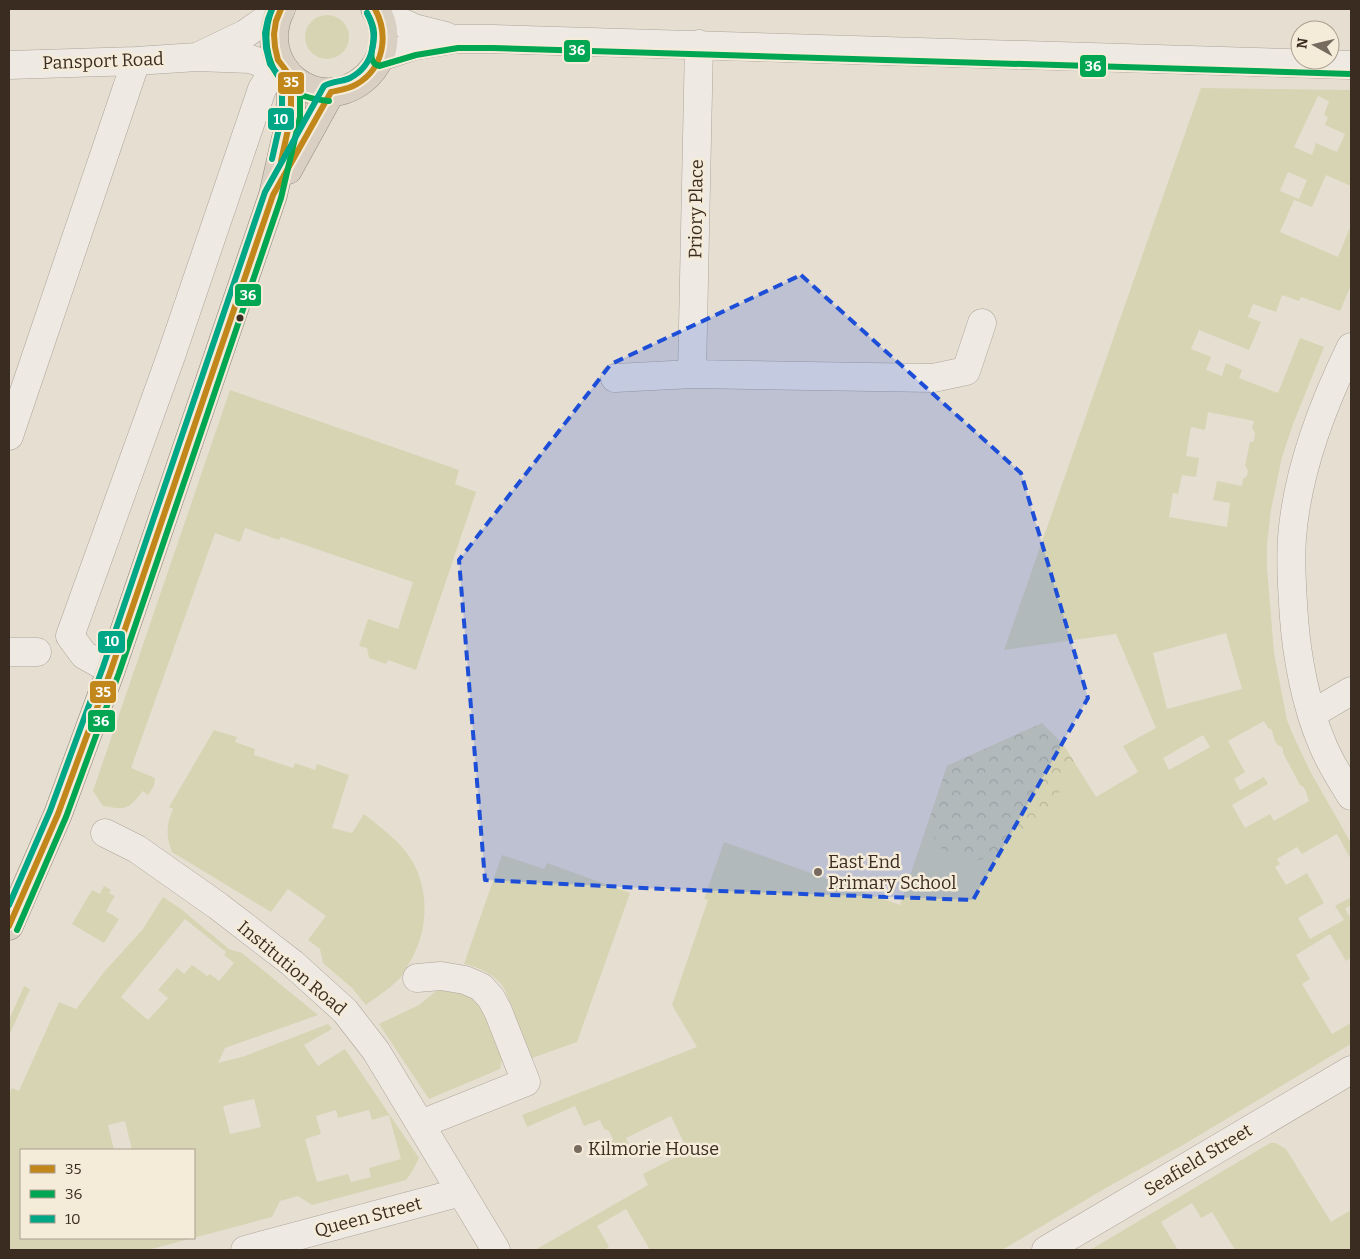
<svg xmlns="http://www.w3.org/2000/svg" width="1360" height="1259" viewBox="0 0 1360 1259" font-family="Bitter,serif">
<defs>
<pattern id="forest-crowns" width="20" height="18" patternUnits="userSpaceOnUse" patternTransform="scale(1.25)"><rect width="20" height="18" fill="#d7d4b4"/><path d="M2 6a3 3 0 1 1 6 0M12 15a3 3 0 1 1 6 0" fill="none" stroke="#b9b69a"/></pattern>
</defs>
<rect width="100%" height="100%" fill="#e6ded1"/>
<!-- green -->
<path fill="#d7d4b4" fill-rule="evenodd" d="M305 37a22 22 0 1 1 44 0a22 22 0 1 1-44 0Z
M1201,88l150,2v96l-25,-11 -14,32 -18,-7 -14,32 58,25 13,-32v60l-11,26 -39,-14 -2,4 -17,-6 -6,17 -23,-8 -5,13 13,5 -12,28 -50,-20 -8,19 20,8 -5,13 16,6 4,-13 16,7 -3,8 39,15 22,-55 24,9 -31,77 -11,33 -11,53 -4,34v24l7,85 13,67 6,15 17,36 41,72v17l-14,-26 -35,20 -5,-7 -20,12 3,5 -5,3 11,18 21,-12 17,30 -26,15 12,21 34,-19 -9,-14 16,-9v8l-6,4 6,10v39l-5,3 -16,-27 -34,21 14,24 -8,5 30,50 19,-11v21l-168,101 -79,44 -102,61h-352l-24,-41 -29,17 12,21 -3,2v1h-71l113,-65 -5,-11 45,-23 -17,-35 -45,22 4,10 -14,7 -5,-11 2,-5 -4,-8 -5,-2 -4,-9 -16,6 -9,-20 -48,21 -5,-12 175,-68 -25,-42 36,-105 -4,-1 20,-57 176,63 47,-139 95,-43 31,37 23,37 42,-25 -15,-26 33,-18 -40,-94 -112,16zM1318,96l11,5 -5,14 4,2 -3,8 20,9 -8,18 -21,-9 -4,12 -18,-8zM1288,172l19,8 -8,19 -19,-8zM1208,412l46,9 -2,7 3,5 -1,8 -4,1 -5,24 3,4 -1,6 -4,3 -1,7 -25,-5 -4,19 17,3 -3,24 -58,-10 4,-24 5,1 4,-19 14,2 3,-19 -13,-2 5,-29 14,3zM1226,633l16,56 -75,20 -14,-56zM1264,721l4,7 3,1c3,5 2,10 6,15 2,2 5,2 6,5 0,2 0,3 0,4l17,32c7,3 6,9 9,16l-35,20 -4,-7 -25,14 -13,-23 36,-21 -4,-7 -24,13 -6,-11 11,-7 -17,-31zM1203,735l7,12 -41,23 -6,-12z
M230,390l229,80 -4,14 21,8 -60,178 -28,-10 -2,4 -17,-6 -2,-10 -8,-2 9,-27 30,10 15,-47 -132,-45 -2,3 -34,-12 -5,14 -25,-9 -84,235 24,10 -1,8 -6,9 -5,-4c-16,19 -16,19 -40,15l-10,-15z
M214,730l23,7 -2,5 20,7 -1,6 39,13 2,-5 20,7 2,-6 32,11 -17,53 20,5 12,-19c16,13 36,27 47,45 20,33 17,75 -3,106 -3,6 -6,12 -11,16 -9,9 -21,16 -31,24l-14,-17 -29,-25 -3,-14 -12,-9 18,-24 -38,-27 -17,23 -99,-60c-6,-16 -6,-27 1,-43l-4,-2z
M502,855l42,14 3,-6 83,30 -53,149 -45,16 -28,-70c-10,-14 -23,-20 -40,-24z
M104,886l7,4 -2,3 6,3 -9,15 13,8 -15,24 -32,-19 20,-34 8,4z
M163,897l18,12 48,40 13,4 76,62 -93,33 -7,15 27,-7 83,-32 4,5 -28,16 14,21 27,-17 74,109 -6,12 -7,10 -94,25 -14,-9 -18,5 -8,16 -124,33h-139v-155l3,-7 7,3 40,-89 17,7 28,-37 39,-43zM185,919l41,33 -2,3 10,8 -15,18 -9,-7 -3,2 -15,-11 -8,9 -7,-6 -19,22 10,8 -20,22 -27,-23zM254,1099l7,28 -31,7 -7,-28zM336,1110l2,8 31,-8 3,10 17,-5 12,44 -32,9 2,9 -20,5 -3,-8 -31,8 -12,-43 16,-5 -5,-18zM125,1121l7,29h62v88h-173v-88h93l-6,-25z
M24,986l6,3 -21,47v-16z
M444,988l14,2 22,10 23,52 -3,17 -71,30 -50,-75 40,-19 17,-14z
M1270,1143h6l10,6 45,73 20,-12v40h-116l-23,-38 -11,6 -9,-15 -31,19 17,28h-88z"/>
<!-- forest -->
<path fill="url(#forest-crowns)" d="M1042,723l21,21 12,19 -5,5 -20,44 -11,9 -18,9 -9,11 -6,13 -28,6 -15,-2 -21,-9 -8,-11 -4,-20 17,-52z"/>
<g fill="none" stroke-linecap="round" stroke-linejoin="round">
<defs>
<path id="minor" d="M377,11l37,17 32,8
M699,44l-7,330 241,4 33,-7 16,-48
M201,55l44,-21 36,-25
M380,57l34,-11 43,-7h36l858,26
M9,65l127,-4 61,-4 53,2 36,12
M1351,347c-29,59 -54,124 -59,191 -2,26 0,53 2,80 3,40 12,88 28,125 7,19 19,36 29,53
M615,378l77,-4
M9,436l127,-375
M9,652h28
M111,670l-27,-15 -14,-19 101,-280 91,-267 14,-22
M1312,714l39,-23
M105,833l32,16 81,57 74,57 53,48 31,40 120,199
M417,978l24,-2 24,4 16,7 10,11 7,13 28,71 -105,42
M245,1250l216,-58
M1046,1250l305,-180"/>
<path id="highway" d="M281,9c-29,58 39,111 86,67 7,-7 13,-16 15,-26 3,-14 1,-29 -7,-41
M288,170l43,-78
M9,926l49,-112 53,-144 162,-475 18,-79v-39"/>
</defs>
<!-- minor casing -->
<use href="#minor" stroke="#aca499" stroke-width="29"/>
<!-- highway casing -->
<use href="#highway" stroke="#918981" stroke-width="29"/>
<!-- minor -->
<use href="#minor" stroke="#eeeae3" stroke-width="28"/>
<!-- highway -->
<use href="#highway" stroke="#d9cfc3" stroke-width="28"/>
<defs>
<path id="bus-1" d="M281,9l-5,12 -2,13 1,13 3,13 13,17v39l-10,45
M9,926l49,-112 53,-144 162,-475 58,-103c9,-2 18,-3 26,-8 27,-16 32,-49 18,-75"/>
<path id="bus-2" d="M272,9c-12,31 -5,68 27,85 9,4 20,6 30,7
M367,13c4,7 7,13 7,20 1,11 -9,28 5,33l37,-11 42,-7h35l858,26
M17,930l49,-113 53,-144 162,-475 19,-81v-40"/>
<path id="bus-3" d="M272,9l-4,10 -3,14 1,15 4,16 12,16v35l-10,44
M9,905l41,-94 53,-144 162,-475 59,-106c8,-5 18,-4 26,-8 25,-13 29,-43 17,-65"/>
</defs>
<!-- bus-1 casing -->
<use href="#bus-1" stroke="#f5ebd9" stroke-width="10"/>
<!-- bus-2 casing -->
<use href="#bus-2" stroke="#f5ebd9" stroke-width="10"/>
<!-- bus-3 casing -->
<use href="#bus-3" stroke="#f5ebd9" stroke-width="10"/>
<!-- bus-1 -->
<use href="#bus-1" stroke="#c1871b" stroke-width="6"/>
<!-- bus-2 -->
<use href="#bus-2" stroke="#00a651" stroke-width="6"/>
<!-- bus-3 -->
<use href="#bus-3" stroke="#00a786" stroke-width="6"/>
</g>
<!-- marked area -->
<path fill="#1d4ed8" fill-opacity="0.2" stroke="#1d4ed8" stroke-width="4" stroke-dasharray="10 6" stroke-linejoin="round" d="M801,275l220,198 67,225 -115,202 -309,-11 -179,-9 -26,-320 152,-196z"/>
<!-- markers -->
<circle fill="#3b2c21" stroke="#f5ebd9" stroke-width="2" cx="240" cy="318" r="4.5"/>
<g fill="#776a5f" stroke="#f5ebd9" stroke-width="2">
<circle cx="818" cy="872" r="5"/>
<circle cx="578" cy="1149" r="5"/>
</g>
<g text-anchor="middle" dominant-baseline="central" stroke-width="5" stroke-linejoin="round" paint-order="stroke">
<!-- street labels -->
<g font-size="18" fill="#3b2c21" stroke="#f5ebd9">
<text transform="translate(103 61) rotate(-2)">Pansport Road</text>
<text transform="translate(696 209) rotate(-89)">Priory Place</text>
<text transform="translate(292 968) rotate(40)">Institution Road</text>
<text transform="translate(1198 1160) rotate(-31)">Seafield Street</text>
<text transform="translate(368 1217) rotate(-15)">Queen Street</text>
</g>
<!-- poi labels -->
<g font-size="18" fill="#3b2c21" stroke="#f5ebd9" text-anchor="start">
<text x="828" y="862">East End<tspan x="828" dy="21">Primary School</tspan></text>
<text x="588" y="1149">Kilmorie House</text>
</g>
</g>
<g stroke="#f5ebd9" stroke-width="2">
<rect x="563" y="39" width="28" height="24" rx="5" fill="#00a651"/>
<rect x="1079" y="54" width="28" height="24" rx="5" fill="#00a651"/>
<rect x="277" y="71" width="28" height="24" rx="5" fill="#c1871b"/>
<rect x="267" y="107" width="28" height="24" rx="5" fill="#00a786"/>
<rect x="234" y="283" width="28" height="24" rx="5" fill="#00a651"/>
<rect x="97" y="630" width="29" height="24" rx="5" fill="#00a786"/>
<rect x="89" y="680" width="28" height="24" rx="5" fill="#c1871b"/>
<rect x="87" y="709" width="29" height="24" rx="5" fill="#00a651"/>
</g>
<g font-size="14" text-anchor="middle" font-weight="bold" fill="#fff">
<text x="577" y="55">36</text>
<text x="1093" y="71">36</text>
<text x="291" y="87">35</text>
<text x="281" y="124">10</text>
<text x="248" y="300">36</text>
<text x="112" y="646">10</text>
<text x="103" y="697">35</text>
<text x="101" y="726">36</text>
</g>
<!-- border -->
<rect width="1360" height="1259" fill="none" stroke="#3b2c21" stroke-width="20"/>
<!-- legend -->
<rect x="20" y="1149" width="175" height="90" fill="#f5ebd9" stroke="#ab9f8f"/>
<rect x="30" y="1165" width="25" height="8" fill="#c1871b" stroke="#ab9f8f"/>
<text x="65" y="1174" font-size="15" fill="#3b2c21">35</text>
<rect x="30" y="1190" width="25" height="8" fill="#00a651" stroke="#ab9f8f"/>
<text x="65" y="1199" font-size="15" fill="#3b2c21">36</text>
<rect x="30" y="1215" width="25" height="8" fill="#00a786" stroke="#ab9f8f"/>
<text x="65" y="1224" font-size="15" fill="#3b2c21">10</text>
<!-- north arrow -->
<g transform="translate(1315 45) rotate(278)"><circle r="24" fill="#f5ebd9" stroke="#ab9f8f"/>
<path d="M0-4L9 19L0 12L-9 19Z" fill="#776a5f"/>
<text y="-8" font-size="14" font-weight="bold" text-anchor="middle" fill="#3b2c21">N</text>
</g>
</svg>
